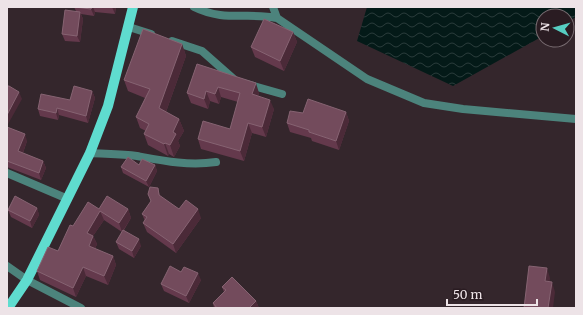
<svg xmlns="http://www.w3.org/2000/svg" width="583" height="315" viewBox="0 0 583 315" font-family="Merriweather,serif">
<defs>
<pattern id="water-waves" width="16" height="10" patternUnits="userSpaceOnUse"><rect width="16" height="10" fill="#041a18"/><path d="M0 5q4-4 8 0t8 0" fill="none" stroke="#293b3a"/></pattern>
</defs>
<rect width="100%" height="100%" fill="#34262c"/>
<!-- water -->
<path fill="url(#water-waves)" d="M367,7h209v10l-9,5v-6h-24v20l-90,50 -96,-45z"/>
<g fill="none" stroke-linecap="round" stroke-linejoin="round">
<!-- minor -->
<path stroke="#4c837c" stroke-width="8" d="M194,7c30,15 54,5 83,11l90,61 57,24 39,6 113,10
M273,7l4,11
M129,27l22,7
M172,41l30,10 34,30 46,13
M90,153c16,1 32,1 47,3 27,5 52,10 79,6
M7,173l61,26
M7,266l20,14 54,28"/>
<!-- primary -->
<path stroke="#5fdccf" stroke-width="10" d="M8,308l19,-28 63,-127 18,-47 25,-99"/>
</g>
<!-- wall -->
<path fill="#64394c" d="M74,7h42l-1,7 -20,-2 -1,4 -13,-2 2,5 -3,23 -15,-1 -3,-7 14,-23z
M293,32l4,10 -13,29 -29,-14 -4,-10z
M182,44l4,12 -20,56 13,7 5,12 -6,10 2,5 -6,11 -5,-3 -1,2 -20,-11 -4,-11 2,-3 -6,-3 -4,-11 9,-19 -17,-7 -4,-11z
M197,64l62,29 -1,3 16,13 -8,28 -14,-4 -8,28 -43,-12 -3,-10 32,-10 8,-27 -17,-5 -2,7 -9,-3 -2,8 -17,-6 -4,-10z
M92,91l3,7 -7,25 -29,-8 -1,5 -18,-4 -2,-7 32,-9z
M346,112l3,9 -10,29 -27,-9 -1,-3 -21,-6 -3,-9 16,-10z
M7,127l20,14 -4,12 20,8 3,7 -5,12 -34,-13z
M139,165h16l2,6 -8,16 -26,-14 -2,-6z
M158,188l2,8 19,13 22,9 -25,35 -29,-21 -4,-9 2,-2 -3,-7 9,-13 -3,-7z
M37,208l2,7 -7,13 -21,-11 -3,-7z
M99,209h29l3,9 -7,12 17,16 -7,12 -15,-9 -3,-7 6,-10 -18,-12 -11,16 4,8 -2,5 18,7 3,9 -8,20 -22,-9 -10,21 -36,-17 -3,-9 21,-20 15,-25z
M181,272l20,8 -12,23 -25,-12 -3,-7z
M222,287l34,14 3,7h-45l-1,-5 11,-11z"/>
<!-- shaded-wall -->
<path fill="#4b2a38" d="M92,7h1l2,5 -1,4 -3,-7z
M112,7h4l-1,7z
M80,12l3,7 -3,23 -3,-6z
M293,32l4,10 -13,29 -4,-10z
M182,44l4,12 -23,64 -4,-12z
M256,83l3,10 -3,11 -4,-10z
M218,87l3,10 -2,7 -4,-10z
M92,91l3,7 -7,25 -2,-7z
M206,91l4,10 -2,8 -4,-10z
M19,92l3,7 -15,27v-11z
M270,100l4,9 -8,28 -4,-10z
M57,108l2,7 -1,5 -2,-7z
M346,112l3,9 -10,29 -3,-9z
M179,119l5,12 -6,10 2,5 -6,11 -4,-12 3,-13z
M248,123l4,10 -8,28 -4,-10z
M25,134l2,7 -6,17 -3,-7z
M165,143l4,11 -1,2 -4,-12z
M43,161l3,7 -5,12 -2,-7z
M155,165l2,6 -8,16 -3,-6z
M37,208l2,7 -7,13 -2,-7z
M128,209l3,9 -9,14 -3,-9z
M198,209l3,9 -25,35 -3,-9z
M100,211l4,9 -11,16 4,8 -5,11 -3,-9 -2,-13z
M139,239l2,7 -7,12 -2,-7z
M113,256l3,9 -8,20 -4,-9z
M83,267l3,9 -10,21 -3,-9z
M547,268l3,10 -1,13 -4,-10z
M198,273l3,7 -12,23 -3,-7z
M552,282l3,10 -2,16h-5z
M256,301l3,7h-10z"/>
<!-- building -->
<path fill="#734b5c" stroke="#866372" d="M75,7h17l-1,2z
M65,10l15,2 -3,24 -15,-2z
M264,19l29,13 -13,29 -29,-14z
M143,29l39,15 -23,64 20,11 -6,13 3,2 -6,11 -5,-2 -1,1 -20,-10 5,-10 -13,-7 14,-28 -26,-9z
M197,64l59,19 -4,11 18,6 -8,27 -14,-4 -8,28 -42,-12 5,-18 27,8 10,-36 -22,-6 -3,7 -9,-3 -2,8 -17,-6z
M7,86h2l10,6 -12,23z
M74,86l18,5 -6,25 -29,-8 -1,5 -18,-4 3,-15 29,6z
M308,99l38,13 -10,29 -27,-9v-2l-22,-7 3,-12 13,2z
M7,127l18,7 -7,17 25,10 -4,12 -32,-12z
M128,157l11,8 3,-6 13,6 -9,16 -25,-14z
M150,187l8,1 1,7 20,14 7,-9 12,9 -25,35 -30,-21 4,-6 -5,-3 9,-13 -3,-7z
M15,196l22,12 -7,13 -22,-11z
M107,196l21,13 -9,14 -19,-12 -13,22 6,3 -4,10 24,10 -9,20 -21,-9 -10,21 -36,-17 11,-24 10,4 12,-26 3,1 15,-24 11,7z
M123,230l16,9 -7,12 -16,-9z
M170,266l11,6 3,-5 14,6 -12,23 -25,-12z
M529,266l18,2 -2,13 7,1 -4,26h-24z
M232,277l24,24 -7,7h-32l-4,-5 13,-13 -4,-3z"/>
<!-- border -->
<rect width="583" height="315" fill="none" stroke="#ede3e7" stroke-width="16"/>
<!-- north arrow -->
<g transform="translate(555 28) rotate(276)"><circle r="19" fill="#2a1c22" stroke="#786c71"/>
<path d="M0-3L7 15L0 10L-7 15Z" fill="#57cec2"/>
<text y="-6" font-size="11" font-weight="bold" text-anchor="middle" fill="#ede3e7">N</text>
</g>
<!-- scale -->
<path d="M447 299v6h90v-6" fill="none" stroke="#ede3e7" stroke-width="2"/>
<text x="453" y="299" font-size="12" fill="#ede3e7" stroke="#2a1c22" stroke-width="3" paint-order="stroke">50 m</text>
</svg>
